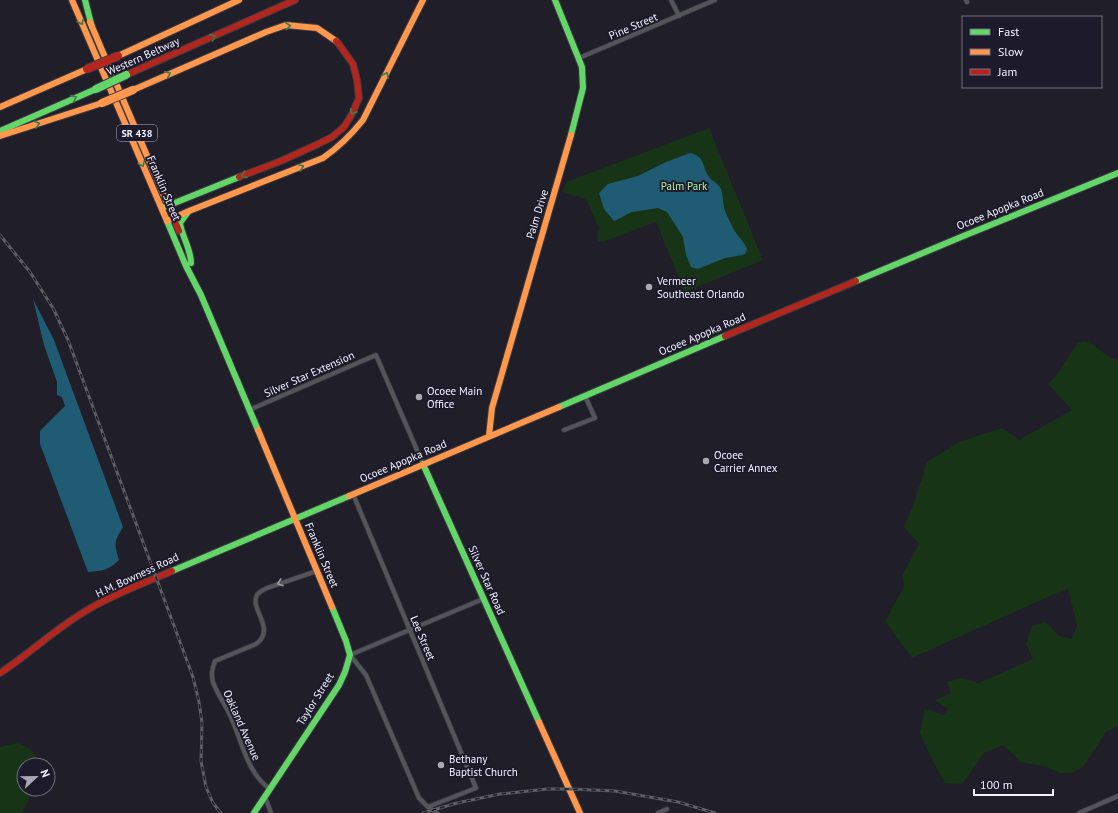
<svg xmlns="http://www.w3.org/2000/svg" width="1118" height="813" viewBox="0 0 1118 813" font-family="'PT Sans',sans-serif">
<rect width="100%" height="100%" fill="#201e28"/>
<!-- green -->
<path fill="#173416" d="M709,128l54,132 -78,32 -29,-70 -53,20 -5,-1 -1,-5 2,-8 -12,-27 -2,-2 -22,-7 3,-10z
M1085,341l8,4 19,14 6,1v366l-12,6 -23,35 -12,6h-12l-11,-6 -27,-5 -18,-17 -19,8 -22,31 -17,-1 -14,-25 -11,-25 5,-25 18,7 5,-6 -13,-9 16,-7 -4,-11 15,-4 17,5 54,-24 -7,-15 6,-18 14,-4 13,14 13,3 5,-13 -9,-38 -156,70 -27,-37 19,-35 -2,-10 17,-32 -15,-17 9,-21 14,-44 32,-20 21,-7 23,-7 16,12 53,-30 -24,-26c12,-12 20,-26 29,-41z
M19,743c13,7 15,8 22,22h-17v24h10l-12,24h-22v-66z"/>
<!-- water -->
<path fill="#205b74" d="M690,153c17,4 11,15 20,25 4,4 9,6 11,11 2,6 2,13 3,19 2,6 6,14 9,20 4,8 11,13 14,21l-2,5 -3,1 -17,3 -27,11 -7,-2 -5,-12 -3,-18 -16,-25 -9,-4 -26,4 -18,9 -10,-12 -5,-16 9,-9 30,-8 28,-14z
M33,299l21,41 69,187c-9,15 -9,16 -4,33 -10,10 -17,11 -31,12l-48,-128v-13l25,-25 -3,-9 -5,-2v-13l-13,-37z"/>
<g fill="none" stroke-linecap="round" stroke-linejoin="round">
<defs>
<path id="street" d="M671,0l8,16
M966,0l1,2
M579,58l136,-58
M249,410l127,-55 47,109
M564,430l31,-12 -10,-22
M353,494l123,294 -48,19
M270,789c-24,-17 -28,-49 -40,-74 -5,-11 -13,-21 -17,-33 -2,-8 -1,-13 2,-21l41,-17c21,-15 -7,-35 1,-49 2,-3 6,-5 10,-7l50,-17
M265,797l6,16
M437,813l-9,-6 -9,-9 -53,-123 -16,-20 133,-56
M658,813l9,-4
M1079,813l39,-17"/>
<path id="fast" d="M85,0l7,27
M555,0l27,67 1,21 -12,47
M0,131l96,-42
M162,208l77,-31
M188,212l-8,11c2,14 11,26 11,40
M167,221l19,45 15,29 57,135
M856,281l105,-44 157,-64
M559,407l166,-71
M423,464l116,258
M172,571l177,-75
M254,813l85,-128 6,-13 5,-17 -4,-14 -14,-34"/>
<path id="slow" d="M72,0l95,221
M90,22l78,183
M118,56l121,-56
M133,90l133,-58 20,-7 31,3 19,13
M0,107l87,-38
M0,136l102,-33
M167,221l22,-10 134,-53c16,-11 28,-23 40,-38l60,-120
M258,430l74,177
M489,436l3,-28 79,-273
M349,496l210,-89
M539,722l41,91"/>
<path id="jam" d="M126,75l169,-75
M239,177l42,-16 37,-17 14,-7 12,-10 8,-13 7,-16 -2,-18 -4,-16 -15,-21 -2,-2
M168,205l11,26
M725,336l131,-55
M0,673c29,-19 54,-43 84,-61 27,-17 58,-28 88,-41"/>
</defs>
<!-- street casing -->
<use href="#street" stroke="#3c3b43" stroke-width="5.5"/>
<!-- fast casing -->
<use href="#fast" stroke="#3c3b43" stroke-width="8"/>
<!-- slow casing -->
<use href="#slow" stroke="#3c3b43" stroke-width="8"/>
<!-- jam casing -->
<use href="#jam" stroke="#3c3b43" stroke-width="8"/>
<!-- street -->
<use href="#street" stroke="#54545b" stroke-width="4"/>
<!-- fast -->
<use href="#fast" stroke="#63d668" stroke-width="6"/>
<!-- slow -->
<use href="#slow" stroke="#ff974d" stroke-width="6"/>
<!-- jam -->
<use href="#jam" stroke="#b3261e" stroke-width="6"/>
<defs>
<path id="rail" d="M0,235l30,37 23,36 15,32 125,337 6,25 3,21 -1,38 5,26 7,16 8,10
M423,813l34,-10 43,-9 47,-5h23l45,2 63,11 37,11"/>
</defs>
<!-- rail casing -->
<use href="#rail" stroke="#5e5e64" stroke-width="3"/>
<!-- rail -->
<use href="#rail" stroke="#1d1b2b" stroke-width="1.5" stroke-dasharray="4.5" stroke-linecap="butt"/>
<defs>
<path id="fast-bridge" d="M96,89l30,-14"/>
<path id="slow-bridge" d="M102,103l31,-13"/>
<path id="jam-bridge" d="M87,69l31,-13"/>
</defs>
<!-- fast-bridge casing -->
<use href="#fast-bridge" stroke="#3c3b43" stroke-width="10" stroke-linecap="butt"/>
<!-- slow-bridge casing -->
<use href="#slow-bridge" stroke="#3c3b43" stroke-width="10" stroke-linecap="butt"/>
<!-- jam-bridge casing -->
<use href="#jam-bridge" stroke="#3c3b43" stroke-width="10" stroke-linecap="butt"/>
<!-- fast-bridge -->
<use href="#fast-bridge" stroke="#63d668" stroke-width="8"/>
<!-- slow-bridge -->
<use href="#slow-bridge" stroke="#ff974d" stroke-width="8"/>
<!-- jam-bridge -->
<use href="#jam-bridge" stroke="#b3261e" stroke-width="8"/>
</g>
<!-- one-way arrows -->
<defs><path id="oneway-chevron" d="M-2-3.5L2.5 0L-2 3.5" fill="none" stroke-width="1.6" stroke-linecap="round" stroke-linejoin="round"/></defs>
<g stroke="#40784a">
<use href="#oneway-chevron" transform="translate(81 22) rotate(67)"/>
<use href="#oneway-chevron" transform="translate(288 26) rotate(-5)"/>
<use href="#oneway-chevron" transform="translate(213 37) rotate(-24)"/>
<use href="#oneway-chevron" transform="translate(168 74) rotate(-24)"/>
<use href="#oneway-chevron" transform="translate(386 75) rotate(-64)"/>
<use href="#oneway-chevron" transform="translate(74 98) rotate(-24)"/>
<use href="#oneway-chevron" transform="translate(353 112) rotate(116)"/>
<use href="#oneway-chevron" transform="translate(37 124) rotate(-18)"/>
<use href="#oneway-chevron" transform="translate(142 164) rotate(66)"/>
<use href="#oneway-chevron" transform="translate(301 167) rotate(-22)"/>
<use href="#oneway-chevron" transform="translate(244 175) rotate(159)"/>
</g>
<use stroke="#9c9ca4" href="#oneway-chevron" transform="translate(280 583) rotate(161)"/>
<!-- markers -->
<g fill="#a9a8b3" stroke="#1d1b2b" stroke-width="1.5">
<circle cx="649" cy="287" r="4"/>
<circle cx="419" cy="397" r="4"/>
<circle cx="706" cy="461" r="4"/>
<circle cx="441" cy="765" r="4"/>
</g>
<g text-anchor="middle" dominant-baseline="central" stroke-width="4" stroke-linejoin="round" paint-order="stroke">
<!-- shield labels -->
<rect fill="#1d1b2b" stroke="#b3b2bf" stroke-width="1" x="117" y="125" width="40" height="16" rx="3"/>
<g font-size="10" font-weight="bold" fill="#f3f3fe">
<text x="137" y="133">SR 438</text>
</g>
<!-- street labels -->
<g font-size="11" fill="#f3f3fe" stroke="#1d1b2b">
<text transform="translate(633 26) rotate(-23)">Pine Street</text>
<text transform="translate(143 56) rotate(-24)">Western Beltway</text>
<text transform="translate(164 188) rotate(67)">Franklin Street</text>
<text transform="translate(1000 209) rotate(-22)">Ocoee Apopka Road</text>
<text transform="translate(537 214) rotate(-73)">Palm Drive</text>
<text transform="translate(702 334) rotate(-23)">Ocoee Apopka Road</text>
<text transform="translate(309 374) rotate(-24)">Silver Star Extension</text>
<text transform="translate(403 461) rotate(-23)">Ocoee Apopka Road</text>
<text transform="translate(322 555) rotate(67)">Franklin Street</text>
<text transform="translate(137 575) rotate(-25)">H.M. Bowness Road</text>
<text transform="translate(487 580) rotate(66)">Silver Star Road</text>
<text transform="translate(423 638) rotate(67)">Lee Street</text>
<text transform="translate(315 699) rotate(-58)">Taylor Street</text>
<text transform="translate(242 725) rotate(66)">Oakland Avenue</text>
</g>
<!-- park labels -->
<g font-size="11" fill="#acf3a5" stroke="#1d1b2b">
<text x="684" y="186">Palm Park</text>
</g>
<!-- poi labels -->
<g font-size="11" fill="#f3f3fe" stroke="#1d1b2b" text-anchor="start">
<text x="657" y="281">Vermeer<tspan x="657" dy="13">Southeast Orlando</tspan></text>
<text x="427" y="391">Ocoee Main<tspan x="427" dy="13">Office</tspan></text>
<text x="714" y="455">Ocoee<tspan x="714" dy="13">Carrier Annex</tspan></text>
<text x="449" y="759">Bethany<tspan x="449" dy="13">Baptist Church</tspan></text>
</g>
</g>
<!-- legend -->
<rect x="962" y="16" width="140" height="72" fill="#1d1b2b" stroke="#73717f"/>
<rect x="970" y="29" width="20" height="6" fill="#63d668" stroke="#73717f"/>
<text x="998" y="36" font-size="12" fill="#f3f3fe">Fast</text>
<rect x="970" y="49" width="20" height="6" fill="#ff974d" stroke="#73717f"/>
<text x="998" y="56" font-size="12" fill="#f3f3fe">Slow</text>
<rect x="970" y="69" width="20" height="6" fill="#b3261e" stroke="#73717f"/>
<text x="998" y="76" font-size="12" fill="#f3f3fe">Jam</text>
<!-- north arrow -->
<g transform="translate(36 777) rotate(68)"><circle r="19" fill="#1d1b2b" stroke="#73717f"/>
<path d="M0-3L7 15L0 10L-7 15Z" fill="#a9a8b3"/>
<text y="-6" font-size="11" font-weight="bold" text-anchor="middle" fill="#f3f3fe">N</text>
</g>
<!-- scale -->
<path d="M974 789v6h79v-6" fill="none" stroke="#f3f3fe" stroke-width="2"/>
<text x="980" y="789" font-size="12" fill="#f3f3fe" stroke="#1d1b2b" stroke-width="3" paint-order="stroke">100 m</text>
</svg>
